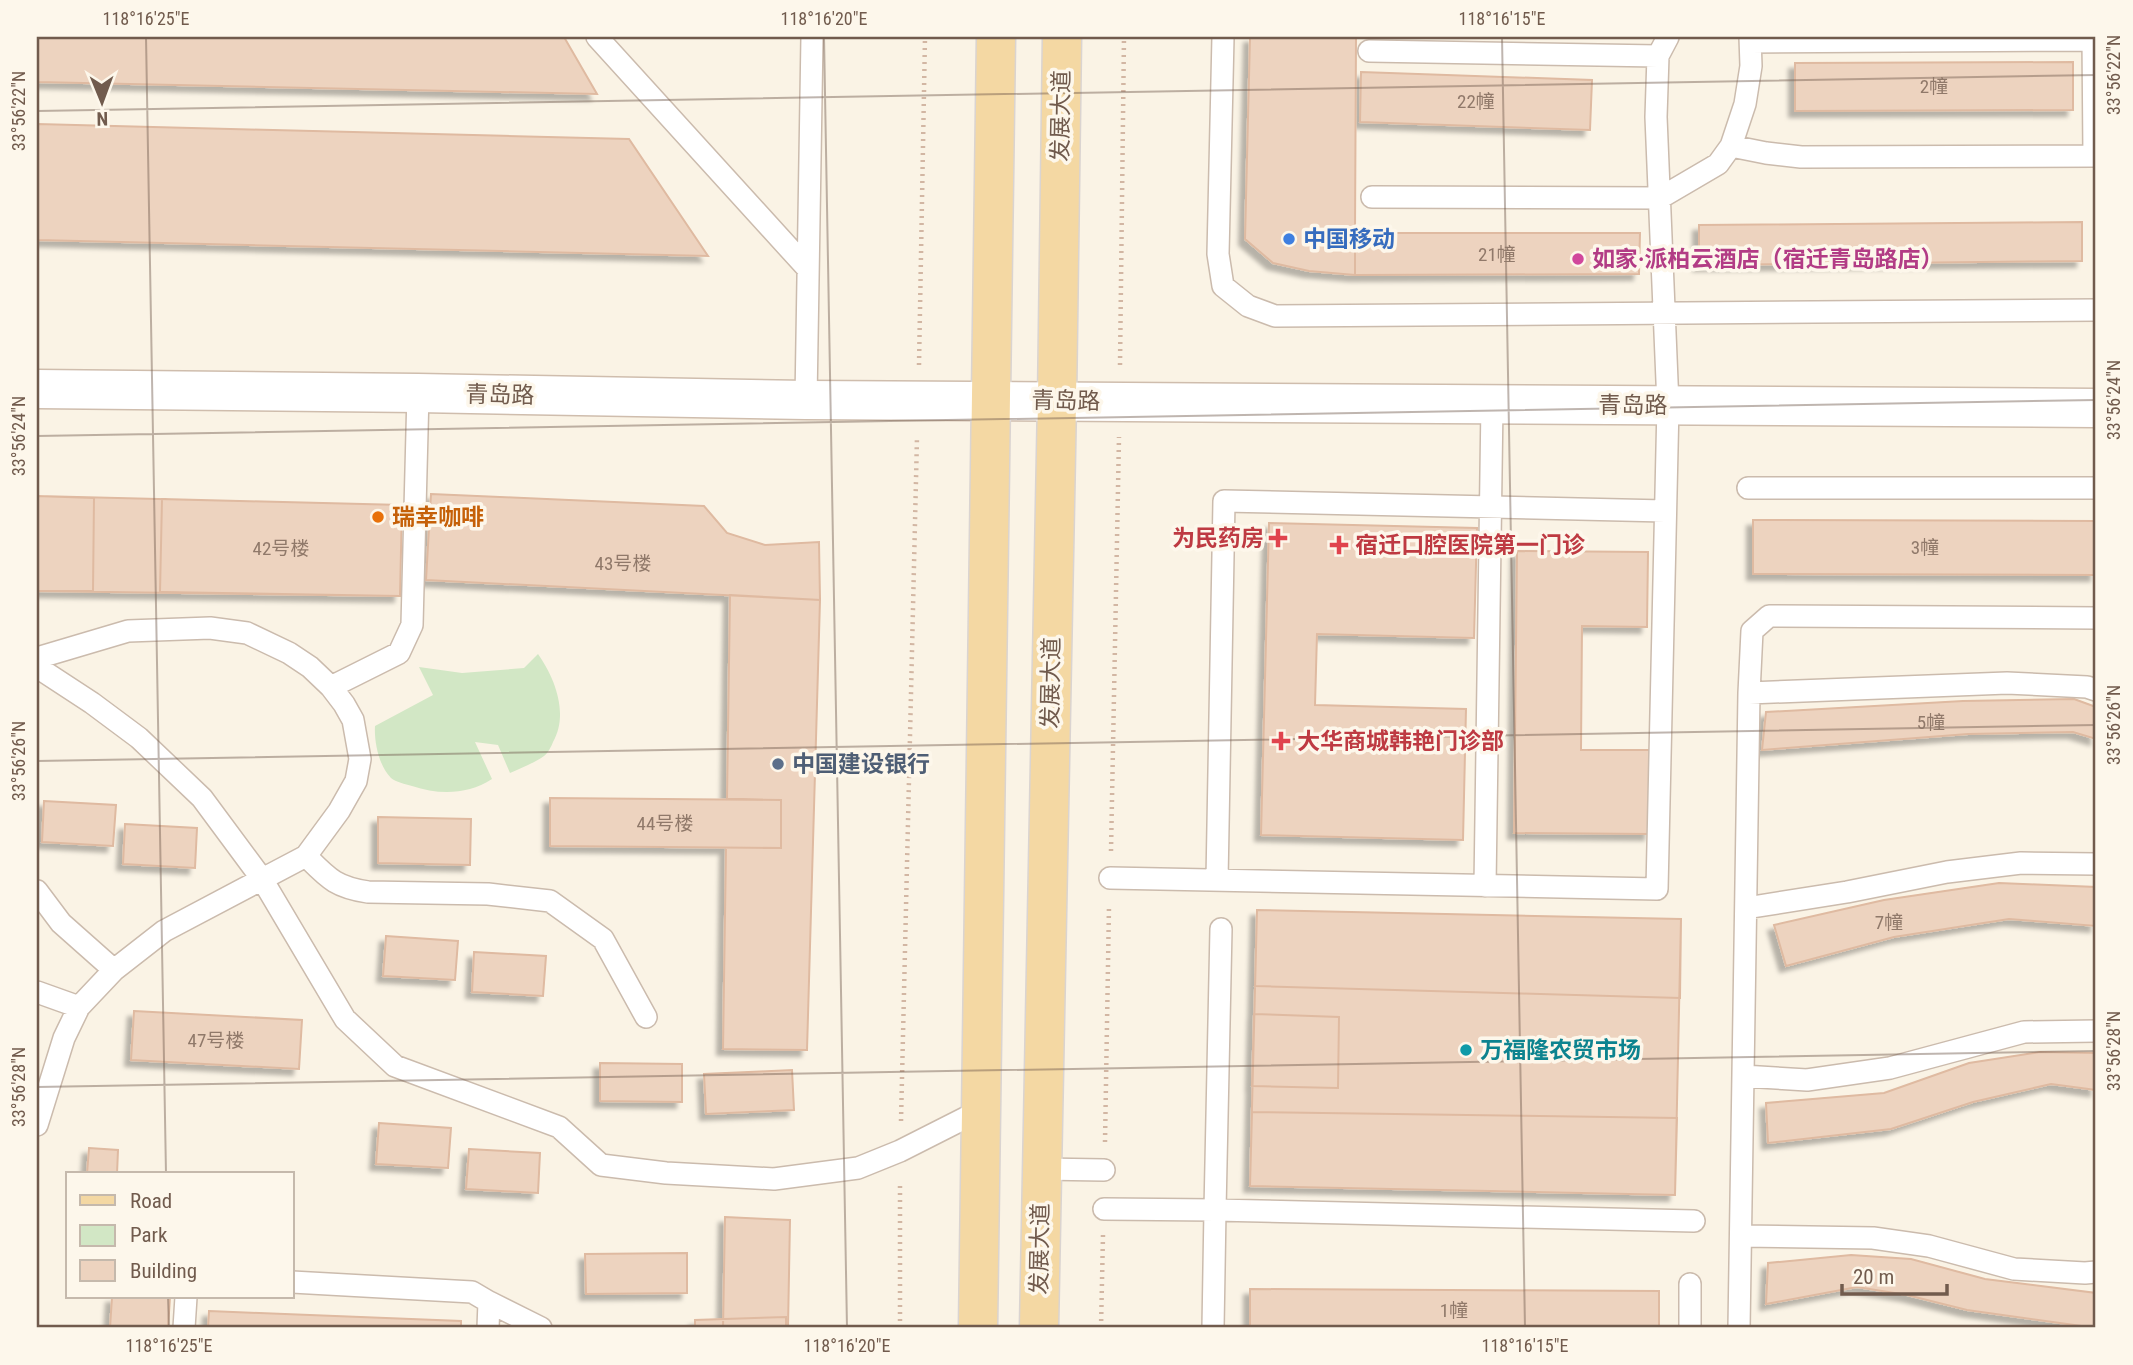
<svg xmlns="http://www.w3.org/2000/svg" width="2133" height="1365" viewBox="0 0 2133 1365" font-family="'Roboto Condensed','Noto Sans SC',sans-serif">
<defs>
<filter id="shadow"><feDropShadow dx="-6" dy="6" stdDeviation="2" flood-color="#0004"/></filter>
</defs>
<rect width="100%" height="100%" fill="#faf3e5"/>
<!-- green -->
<path fill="#d2e7c5" d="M538,654c17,24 31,60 15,88 -2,5 -5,11 -9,14 -10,7 -23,12 -34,17l-12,-28 -23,-3 17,37c-25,16 -53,16 -80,7 -7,-2 -16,-4 -21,-8 -12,-12 -17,-36 -16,-52l58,-31 -14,-28 43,6 62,-5z"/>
<!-- building -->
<path fill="#edd3bf" stroke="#dfbaa1" stroke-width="2" filter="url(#shadow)" d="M37,37h527l33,57 -560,-12z
M1250,37h106l-1,196h285l-1,41 -284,1 -46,-4 -36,-8 -28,-24z
M2073,62v48l-278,1v-48z
M1361,72l231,8 -2,50 -230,-8z
M37,124l592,15 79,117 -671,-16z
M2082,222v39l-383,4v-40z
M1355,233h285l-1,41 -284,1z
M431,494l273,12 23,27 38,12 54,-3 1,58 -394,-20z
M37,496l365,9 -2,91 -363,-5z
M37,496l57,2 -1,93h-56z
M162,499l240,6 -2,91 -240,-4z
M1753,520l343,1v54l-343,-1z
M1269,523l208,5 -3,110 -157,-4 -2,71 151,4 -3,131 -202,-5z
M1517,551l131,1 -1,75 -65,-1 -1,124h70l-1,84 -136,-1z
M730,595l90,5 -13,450 -84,-1 3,-201h55v-48l-54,-1z
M2074,699l22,8v32l-23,-7 -105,2 -206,16 4,-38 197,-11z
M550,798l231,2v48l-231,-2z
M44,801l72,4 -3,41 -71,-4z
M378,817l93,2 -1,46 -92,-2z
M125,824l72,4 -2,40 -72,-4z
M1999,883l97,4v39l-87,-7 -115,18 -108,29 -12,-41 110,-25z
M1257,910l424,9 -6,276 -425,-9z
M1257,910l424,9 -1,79 -425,-12z
M386,936l72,5 -3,39 -72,-4z
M474,952l72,4 -3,40 -71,-4z
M134,1011l168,9 -3,49 -168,-9z
M1254,1014l85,3 -1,71 -86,-2z
M2040,1052l56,1v37l-45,-6 -78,18 -82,27 -123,14 -2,-40 118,-10 85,-30z
M600,1063l82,1v38l-82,-1z
M792,1070l2,40 -88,4 -2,-40z
M1252,1112l425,6 -2,77 -425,-9z
M379,1123l72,5 -3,40 -72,-4z
M89,1148l29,2 -1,24h-30z
M469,1149l71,4 -2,40 -72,-4z
M725,1217l65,3 -2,108h-65z
M687,1253v40l-101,1 -1,-40z
M1851,1255l60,4 74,20 111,14v35l-129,-18 -60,-15 -50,-8 -91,17 2,-41z
M1250,1289l409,2v37h-409z
M112,1297h58l-2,31h-58z
M209,1311l252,10v7h-253z
M786,1317v11h-91v-8z"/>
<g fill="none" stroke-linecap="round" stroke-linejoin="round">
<defs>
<path id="lane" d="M597,37l211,232
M1223,37l-5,217 5,32 25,20 27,10 821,-6
M1751,42l342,-2
M1369,51l289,5
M1731,146l35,7 35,4 293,-1 -1,-119
M1372,197l288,1 58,-34 13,-18 14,-42 6,-38 -1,-29
M806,400l6,-363
M1748,488h348
M37,658l91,-27 82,-3 37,5 42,20 21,14 21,20 13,17 9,16 7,39 -4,22 -17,30 -33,45 -142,75 -50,39 -35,37 -15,31 -27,87
M37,667l55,36 47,35 63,60 60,81 83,140 50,47 164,61 42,38 65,8 108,6 84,-11 42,-17 81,-41
M331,687l68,-34 13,-28 6,-232
M1749,693l258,-10 80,4 9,3
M306,856c22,22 29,31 62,36l120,2 62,7 53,38 43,78
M1110,878l547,11 11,-484 -12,-288 2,-61 10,-19
M1217,880l7,-379 441,10
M1485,886l7,-482
M37,891l24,32 53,47
M1746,908l101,-16 100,-20 74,-9 75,1
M37,992l42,15
M1743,1076l64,4 83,-12 134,-36 72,-1
M1041,1169l63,1
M1104,1209l111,1 6,-281
M1741,1236l132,2 56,8 85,23 71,4 11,-1
M292,1282l180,10 17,10 -1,26
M489,1302l52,26
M184,1328l2,-31
M1213,1328l2,-118 479,11
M1690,1328v-44
M1739,1328l10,-635 3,-62 17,-15 327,2"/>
<path id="secondary" d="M37,389l381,4 388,7 1290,8"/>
<path id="primary" d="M978,1328l18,-1291
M1039,1328l18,-927 5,-364"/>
</defs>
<!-- lane casing -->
<use href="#lane" stroke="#cbbbad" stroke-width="24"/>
<!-- secondary casing -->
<use href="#secondary" stroke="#cfbdad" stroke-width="41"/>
<!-- primary casing -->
<use href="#primary" stroke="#dad4d1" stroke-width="41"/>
<!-- path -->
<path stroke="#d2b6a3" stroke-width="4.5" stroke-dasharray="2 5" stroke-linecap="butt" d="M919,365l6,-328
M1120,365l4,-328
M1111,851l8,-414
M901,1121l16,-684
M1105,1142l4,-236
M900,1328v-146
M1101,1328l2,-93"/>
<!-- lane -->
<use href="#lane" stroke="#fff" stroke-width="21"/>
<!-- secondary -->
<use href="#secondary" stroke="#fff" stroke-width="38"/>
<!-- primary -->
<use href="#primary" stroke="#f4d8a3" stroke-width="38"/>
</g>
<!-- ticks -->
<path fill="none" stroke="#715b4d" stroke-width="2" stroke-opacity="0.45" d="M146,37l20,1137M824,37l23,1291M1502,37l23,1291M37,111l2059,-36M37,436l2059,-36M37,761l2059,-36M37,1087l2059,-36M168,1297l1,31"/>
<!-- markers -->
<circle fill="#3f7fe0" stroke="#fdf7eb" stroke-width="2.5" cx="1289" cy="239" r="7"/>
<circle fill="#d1479c" stroke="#fdf7eb" stroke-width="2.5" cx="1578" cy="259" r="7"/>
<circle fill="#e8710a" stroke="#fdf7eb" stroke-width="2.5" cx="378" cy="517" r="7"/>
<g fill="#e0444e" stroke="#fdf7eb" stroke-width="2.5">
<path d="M1274.5 527.5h7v7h7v7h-7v7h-7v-7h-7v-7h7z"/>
<path d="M1335.5 534.5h7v7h7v7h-7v7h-7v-7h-7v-7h7z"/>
<path d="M1277.5 730.5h7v7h7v7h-7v7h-7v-7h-7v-7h7z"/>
</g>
<circle fill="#5c6f8a" stroke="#fdf7eb" stroke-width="2.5" cx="778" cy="764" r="7"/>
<circle fill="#0f9aa8" stroke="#fdf7eb" stroke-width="2.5" cx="1466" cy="1050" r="7"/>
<g text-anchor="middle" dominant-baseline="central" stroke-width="7" stroke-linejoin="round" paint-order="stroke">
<!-- number labels -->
<g font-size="19" fill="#90796a">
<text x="1934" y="86">2幢</text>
<text x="1476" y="101">22幢</text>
<text x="1497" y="254">21幢</text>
<text x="1925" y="547">3幢</text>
<text x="281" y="548">42号楼</text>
<text x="623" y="563">43号楼</text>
<text x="1931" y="722">5幢</text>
<text x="665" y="823">44号楼</text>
<text x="1889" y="922">7幢</text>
<text x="216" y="1040">47号楼</text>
<text x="1454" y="1310">1幢</text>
</g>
<!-- street labels -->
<g font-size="23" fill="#715b4d" stroke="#fdf7eb">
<text transform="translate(1061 116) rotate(-89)">发展大道</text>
<text transform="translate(500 395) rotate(1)">青岛路</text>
<text transform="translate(1066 401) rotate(1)">青岛路</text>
<text x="1633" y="405">青岛路</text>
<text transform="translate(1051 683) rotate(-89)">发展大道</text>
<text transform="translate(1040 1249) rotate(-89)">发展大道</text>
</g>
<!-- shop labels -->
<g font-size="23" font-weight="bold" fill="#366cbe" stroke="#fdf7eb" text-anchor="start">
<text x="1303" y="239">中国移动</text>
</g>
<!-- hotel labels -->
<g font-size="23" font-weight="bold" fill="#b23c85" stroke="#fdf7eb" text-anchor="start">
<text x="1592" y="259">如家·派柏云酒店（宿迁青岛路店）</text>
</g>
<!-- food labels -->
<g font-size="23" font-weight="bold" fill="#c56008" stroke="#fdf7eb" text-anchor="start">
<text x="392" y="517">瑞幸咖啡</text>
</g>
<!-- health labels -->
<g font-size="23" font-weight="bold" fill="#be3a42" stroke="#fdf7eb" text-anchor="start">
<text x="1264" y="538" text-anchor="end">为民药房</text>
<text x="1355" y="545">宿迁口腔医院第一门诊</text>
<text x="1297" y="741">大华商城韩艳门诊部</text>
</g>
<!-- service labels -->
<g font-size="23" font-weight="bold" fill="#4e5e75" stroke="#fdf7eb" text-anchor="start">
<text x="792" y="764">中国建设银行</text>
</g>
<!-- culture labels -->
<g font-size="23" font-weight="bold" fill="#0d838f" stroke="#fdf7eb" text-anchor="start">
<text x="1480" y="1050">万福隆农贸市场</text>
</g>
</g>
<!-- border -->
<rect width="2133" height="1365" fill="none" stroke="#fdf7eb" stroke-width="77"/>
<!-- legend -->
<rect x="66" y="1172" width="228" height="126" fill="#fdf7eb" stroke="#c5b9ac" stroke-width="2"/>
<rect x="80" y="1195" width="35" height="10" fill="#f4d8a3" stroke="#c5b9ac" stroke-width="2"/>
<text x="130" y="1208" font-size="21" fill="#715b4d">Road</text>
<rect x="80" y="1225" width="35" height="21" fill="#d2e7c5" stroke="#c5b9ac" stroke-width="2"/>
<text x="130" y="1242" font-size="21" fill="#715b4d">Park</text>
<rect x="80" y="1260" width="35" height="21" fill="#edd3bf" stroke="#c5b9ac" stroke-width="2"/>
<text x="130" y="1278" font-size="21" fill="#715b4d">Building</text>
<!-- north arrow -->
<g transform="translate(102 102) rotate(179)" stroke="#fdf7eb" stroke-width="5" paint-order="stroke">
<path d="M0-5L12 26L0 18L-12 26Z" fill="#715b4d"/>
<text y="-10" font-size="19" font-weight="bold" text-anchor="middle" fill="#715b4d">N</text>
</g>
<!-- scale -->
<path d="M1842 1284v10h105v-10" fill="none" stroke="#715b4d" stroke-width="3.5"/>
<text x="1853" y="1284" font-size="21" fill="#715b4d" stroke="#fdf7eb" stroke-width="5" paint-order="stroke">20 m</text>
<rect x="38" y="38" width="2056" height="1288" fill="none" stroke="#715b4d" stroke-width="2.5"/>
<g font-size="18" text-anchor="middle" fill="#715b4d">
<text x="146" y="25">118°16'25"E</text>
<text x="824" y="25">118°16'20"E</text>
<text x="1502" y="25">118°16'15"E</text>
<text transform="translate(2114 75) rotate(-90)" y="6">33°56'22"N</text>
<text transform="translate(19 111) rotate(-90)" y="6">33°56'22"N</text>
<text transform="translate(2114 400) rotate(-90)" y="6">33°56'24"N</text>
<text transform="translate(19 436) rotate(-90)" y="6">33°56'24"N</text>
<text transform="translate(2114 725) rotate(-90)" y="6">33°56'26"N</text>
<text transform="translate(19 761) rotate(-90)" y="6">33°56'26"N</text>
<text transform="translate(2114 1051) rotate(-90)" y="6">33°56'28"N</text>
<text transform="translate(19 1087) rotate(-90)" y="6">33°56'28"N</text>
<text x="169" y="1352">118°16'25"E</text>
<text x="847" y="1352">118°16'20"E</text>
<text x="1525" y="1352">118°16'15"E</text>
</g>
</svg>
